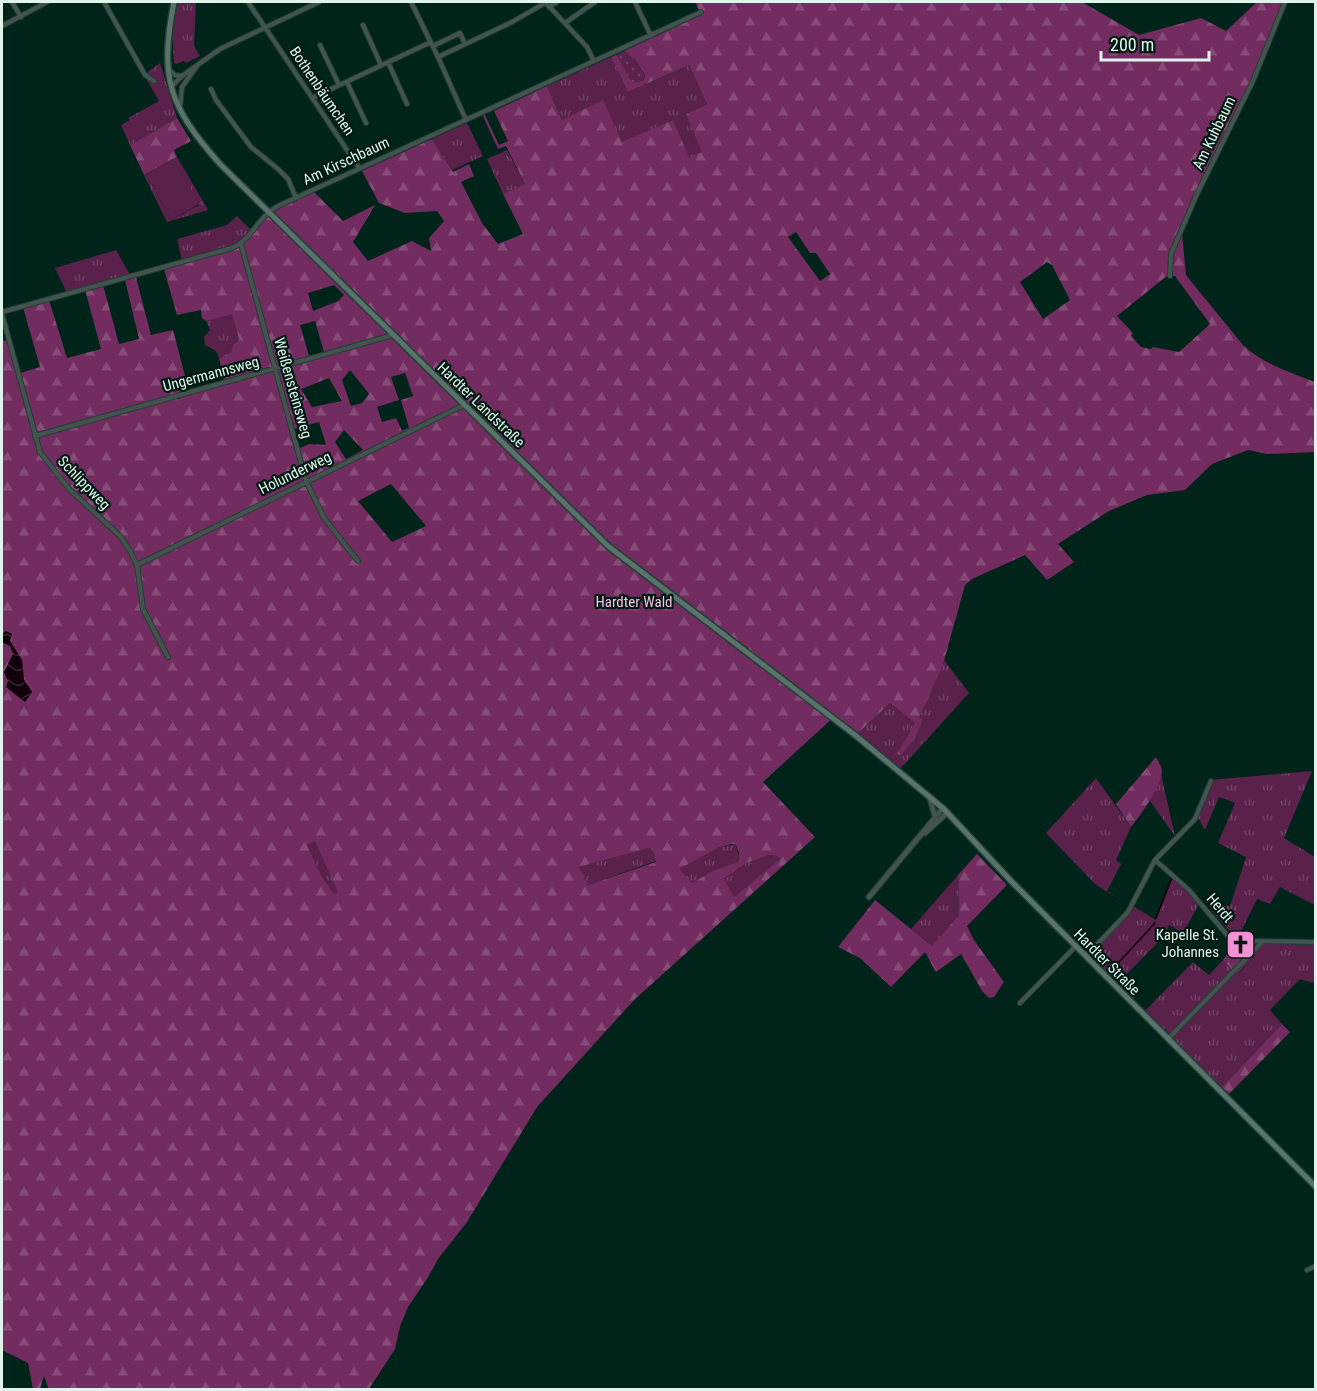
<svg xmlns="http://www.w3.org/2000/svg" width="1317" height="1391" viewBox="0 0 1317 1391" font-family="'Roboto Condensed',sans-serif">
<defs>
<pattern id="grass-tufts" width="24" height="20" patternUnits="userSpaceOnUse" patternTransform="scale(1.5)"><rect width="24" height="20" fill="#5a224b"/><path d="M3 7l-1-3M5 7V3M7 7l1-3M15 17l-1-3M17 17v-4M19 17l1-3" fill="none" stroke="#714365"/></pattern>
<pattern id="forest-firs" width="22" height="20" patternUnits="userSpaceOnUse" patternTransform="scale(1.5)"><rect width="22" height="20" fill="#722c60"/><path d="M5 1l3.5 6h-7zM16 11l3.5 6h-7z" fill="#864b77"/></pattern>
<pattern id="park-dots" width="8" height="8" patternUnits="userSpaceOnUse" patternTransform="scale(1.5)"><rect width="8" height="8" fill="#5a224b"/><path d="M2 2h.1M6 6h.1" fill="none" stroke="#714365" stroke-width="1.8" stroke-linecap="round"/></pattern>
<pattern id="water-waves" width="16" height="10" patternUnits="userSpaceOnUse" patternTransform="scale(1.5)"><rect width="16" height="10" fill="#12000c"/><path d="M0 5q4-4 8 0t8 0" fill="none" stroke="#342630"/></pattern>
</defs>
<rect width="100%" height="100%" fill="#002419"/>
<!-- grass -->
<path fill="url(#grass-tufts)" d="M178,2h18l-2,44 6,10 -14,7 -2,-2 -8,3 -2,-1 -2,-30z
M611,57l17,35 61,-27 18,39 -21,10 17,38 -14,6 -16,-38 -51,23 -60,-23 -15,-34z
M160,63l17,55 -47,27 -9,-20 9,-5 -2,-2 31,-17 -15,-26z
M467,123l16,33 -31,14 -20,-31z
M507,150l18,34 -22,10 -16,-35z
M177,157l31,53 -41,12 -23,-47 2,-1 25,46 28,-15 -26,-46z
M237,216l14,14 -16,15 -53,16 -5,-22 50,-14z
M116,250l13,23 -1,3 -61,17 -12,-25z
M232,313l7,25 -6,7 -2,7 -12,6 -3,-7 -11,-6 -1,-8 6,-7 -4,-9z
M944,660l25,33 -68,75 -44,-34 33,-31 25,20 -17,30 3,1 14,-16 7,-19 -3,-1 23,-50z
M1312,771l-28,67 31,19v46l-2,1 -33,-17 -10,17 -13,-5 -19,39 -10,-9 -16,-18 5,-6 13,1 16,-49 -28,-14 17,-40 -16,-6 -14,33 -6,-11 -5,-1 16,-38z
M1161,774l14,62 -25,-35z
M1096,778l35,49 -15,33 5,4 -14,27 23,14 -34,-20 -50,-52z
M315,841l24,51 -5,3 -12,-18 -15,-32z
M735,844l5,15 -2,3 -24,8 -22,13 -14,-14 40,-21z
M652,846l4,15 -68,24 -9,-18z
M769,855l8,1 3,3 -46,38 -11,-17 23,-17z
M958,875l1,40 -27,31 -21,-17z
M1173,877l26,27 -16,29 -14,-8 -3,9 -51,52 -30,-29 48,-51 23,14z
M1312,943h3v34l-2,6 -13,-4 -30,31 12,14 -60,63 -80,-73 51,-52 16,13 14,-15 15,14 27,-30z"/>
<!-- forest -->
<path fill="url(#forest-firs)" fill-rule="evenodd" d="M695,2h387l57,33 62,-17 25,13 31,-29h27l-32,78 -81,171 -1,25 -2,-1 -51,41 16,17 -2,3 10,11 10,2 2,-2 26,5 31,-28 -35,-48h-4l2,-23 9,-20 4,42 3,4 54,66c20,19 47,27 72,37l1,63 -2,5 1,2 -48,2 -19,-4 -36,14 -27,26 -38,5 -38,16 -51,33 16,18 -27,18 -22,-25 -53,24 -7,6 -23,83 -23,50 4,1 -8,19 -14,17 -4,-1 18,-31 -25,-20 -33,31 -22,-18 -72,66 52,55 -181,163 -97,107 -70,115 -29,37 -11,20 -19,28 -8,19 -5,23 -26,40 -320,1 -5,-14 -4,13h-7l-5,-26 -26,-13v-1009l5,-1 10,34 23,-7 -17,-60 26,-7 18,58 34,-9 -16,-59 18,-5 16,59 20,-5 -14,-59 11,-3 15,58 22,-5 12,46 -2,4 3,10 38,-10 -5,-22 12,-6 2,-7 6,-6 -7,-25 -26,7 -4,-3 -1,-8 -24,5 -14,-49 72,-21 36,-33 43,-20 29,29 32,-16 -22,37 15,19 44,-20 19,10 -2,-13 15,-17 -7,-10 -32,2 -26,-10 -17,-32 70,-32 21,33 16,-8 5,12 -13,6 21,41 16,21 25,-10 -20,-40 22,-10 -19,-38 -8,3 -15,-33 2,-1 14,30 9,-4 -14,-30 53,-25 15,34 41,-20 19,42 51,-22 16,37 13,-5 -16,-38 21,-10 -18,-39 -61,27 -17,-35 5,-2 27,26 2,-6 -10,-15 -11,-9 77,-36zM796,232l14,21h6l14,21 -10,7 -32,-44zM1047,262l5,3 18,35 -27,19 -23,-37zM334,285l10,10 -6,6 -25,10 -5,-18zM315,321l9,31 -15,4 -9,-31zM350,370l19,24 -7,9 -11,3 -9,-26zM405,373l8,23 -12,4 8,28 -7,3 -6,-13 -14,4 -5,-15 22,-7 -8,-23zM329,378l13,23 -30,6 -11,-18zM319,422l7,23 -17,-1 -9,4 -6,-19zM344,430l19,20 -17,9 -11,-17zM391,484l35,42 -34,16 -34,-41zM315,841l23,51 -4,2 -12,-17 -15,-32zM731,844h4c3,4 6,14 3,18l-24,8 -22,13 -13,-14 39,-21zM652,847l4,15 -68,23 -9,-18zM769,855l8,1 3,3 -46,38 -10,-18 22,-16z
M177,118l14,23 -17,9 3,7 -33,18 -14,-30z
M1156,757c2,4 6,10 6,14 -1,17 -21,43 -31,56l-15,-23z
M977,854l30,31 -40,41 7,14 30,42 -10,15 -5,1 -7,-7 -21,-37 -25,18 -11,-20 -34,35 -31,-29 -22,-11 37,-47 57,46 27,-31 -1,-40z
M1238,938l27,6 -28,30 -14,-14z
M1282,1024l8,8 -61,62 -7,-7z"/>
<!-- park -->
<path fill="url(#park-dots)" d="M624,51l11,9 10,15 -2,6 -10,2c-8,-9 -9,-18 -17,-28z"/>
<!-- garden -->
<path fill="#5a224b" d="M173,159l26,45 -28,16 -25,-46z"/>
<!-- water -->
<path fill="url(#water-waves)" d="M6,631l6,3 -2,7 12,19 2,19 8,13 -7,10 -19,-15 2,-6 -4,-9 9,-18 -3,-8 -8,-4v-8z"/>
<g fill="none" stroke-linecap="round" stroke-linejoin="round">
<!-- stream -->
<path stroke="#12000c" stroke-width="1.5" d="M1174,874l8,7
M1183,882l6,5
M1191,889l2,2
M1198,896l8,10
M1208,908l6,9
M1156,918l16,-41
M1227,932l8,5
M1108,974l47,-51"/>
<defs>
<path id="minor" d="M12,2l9,15
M104,2l41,73 9,6
M248,2l111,166
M411,2l27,55 28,63
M545,2l42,45 7,14
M635,2l16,34
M549,7l8,-5
M565,23l30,-21
M363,25l18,40
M2,26l45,-24
M320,45l19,40
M433,46l27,-13 5,11
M438,57l74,-35 33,-19
M388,62l19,42
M168,69l7,6 6,1
M347,82l19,41
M172,86l10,-10 38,-27 99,-47
M211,89l5,11 35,47 27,22 10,10 8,19
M312,98l119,-56
M180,108l2,-21 15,-21
M241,244l65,237 18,37 34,43
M1170,276l1,-22 26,-60 56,-113 32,-79
M2,312l230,-64c20,-8 26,-32 46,-42l423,-194
M2,314l38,138 29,37 51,47 9,13 8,16 6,44 25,48
M35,436l358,-101
M137,565l327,-160
M1155,860l34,30 39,46 8,4 11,1 69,1
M1086,956l42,-44 27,-52 40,-41 16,-38
M1020,1003l55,-56
M1168,1039l94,-97
M1307,1270l9,-4"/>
<path id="tertiary" d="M930,799l5,17
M925,833l22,-20
M869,897l74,-89"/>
<path id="secondary" d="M174,2c-15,77 -5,104 46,162l388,382 247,189 89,74 67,72 305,306"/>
</defs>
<!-- minor casing -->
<use href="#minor" stroke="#1f4137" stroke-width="6"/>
<!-- tertiary casing -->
<use href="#tertiary" stroke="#1f4137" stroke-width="7"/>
<!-- secondary casing -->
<use href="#secondary" stroke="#1f4137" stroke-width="8"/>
<!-- minor -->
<use href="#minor" stroke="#44534d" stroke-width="4"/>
<!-- tertiary -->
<use href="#tertiary" stroke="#44534d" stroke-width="4.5"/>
<!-- secondary -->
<use href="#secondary" stroke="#5a7269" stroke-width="5"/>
</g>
<!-- icons -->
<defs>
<symbol id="church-square" viewBox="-11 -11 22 22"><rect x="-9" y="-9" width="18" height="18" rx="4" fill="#f391d5" stroke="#001911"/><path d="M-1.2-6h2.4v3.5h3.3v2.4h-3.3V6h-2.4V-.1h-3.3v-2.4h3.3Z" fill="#111"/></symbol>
</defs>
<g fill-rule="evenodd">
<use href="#church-square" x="1224" y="928" width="33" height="33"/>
</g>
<g text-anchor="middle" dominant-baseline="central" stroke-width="4.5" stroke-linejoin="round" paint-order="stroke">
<!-- street labels -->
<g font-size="15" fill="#e0f4ec" stroke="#001911">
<text transform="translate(322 91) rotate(56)">Bothenbäumchen</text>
<text transform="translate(1214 133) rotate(-64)">Am Kuhbaum</text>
<text transform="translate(346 161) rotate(-25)">Am Kirschbaum</text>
<text transform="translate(211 374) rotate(-15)">Ungermannsweg</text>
<text transform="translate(293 388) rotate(74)">Weißensteinsweg</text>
<text transform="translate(481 405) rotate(44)">Hardter Landstraße</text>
<text transform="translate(295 473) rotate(-26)">Holunderweg</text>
<text transform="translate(84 483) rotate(46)">Schlippweg</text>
<text transform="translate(1220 908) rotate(50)">Herdt</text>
<text transform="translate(1107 962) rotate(45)">Hardter Straße</text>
</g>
<!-- park labels -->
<g font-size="15" fill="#febfe8" stroke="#001911">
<text x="634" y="602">Hardter Wald</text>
</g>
<!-- poi labels -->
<g font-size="15" fill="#e0f4ec" stroke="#001911" text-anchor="end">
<text x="1219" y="935">Kapelle St.<tspan x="1219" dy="17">Johannes</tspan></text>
</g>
</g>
<!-- border -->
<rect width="1317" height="1391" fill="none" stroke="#e0f4ec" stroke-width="6"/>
<!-- scale -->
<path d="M1101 51v9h108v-9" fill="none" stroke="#e0f4ec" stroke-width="3"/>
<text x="1110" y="51" font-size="18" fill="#e0f4ec" stroke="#001911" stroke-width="4.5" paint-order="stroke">200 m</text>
</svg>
